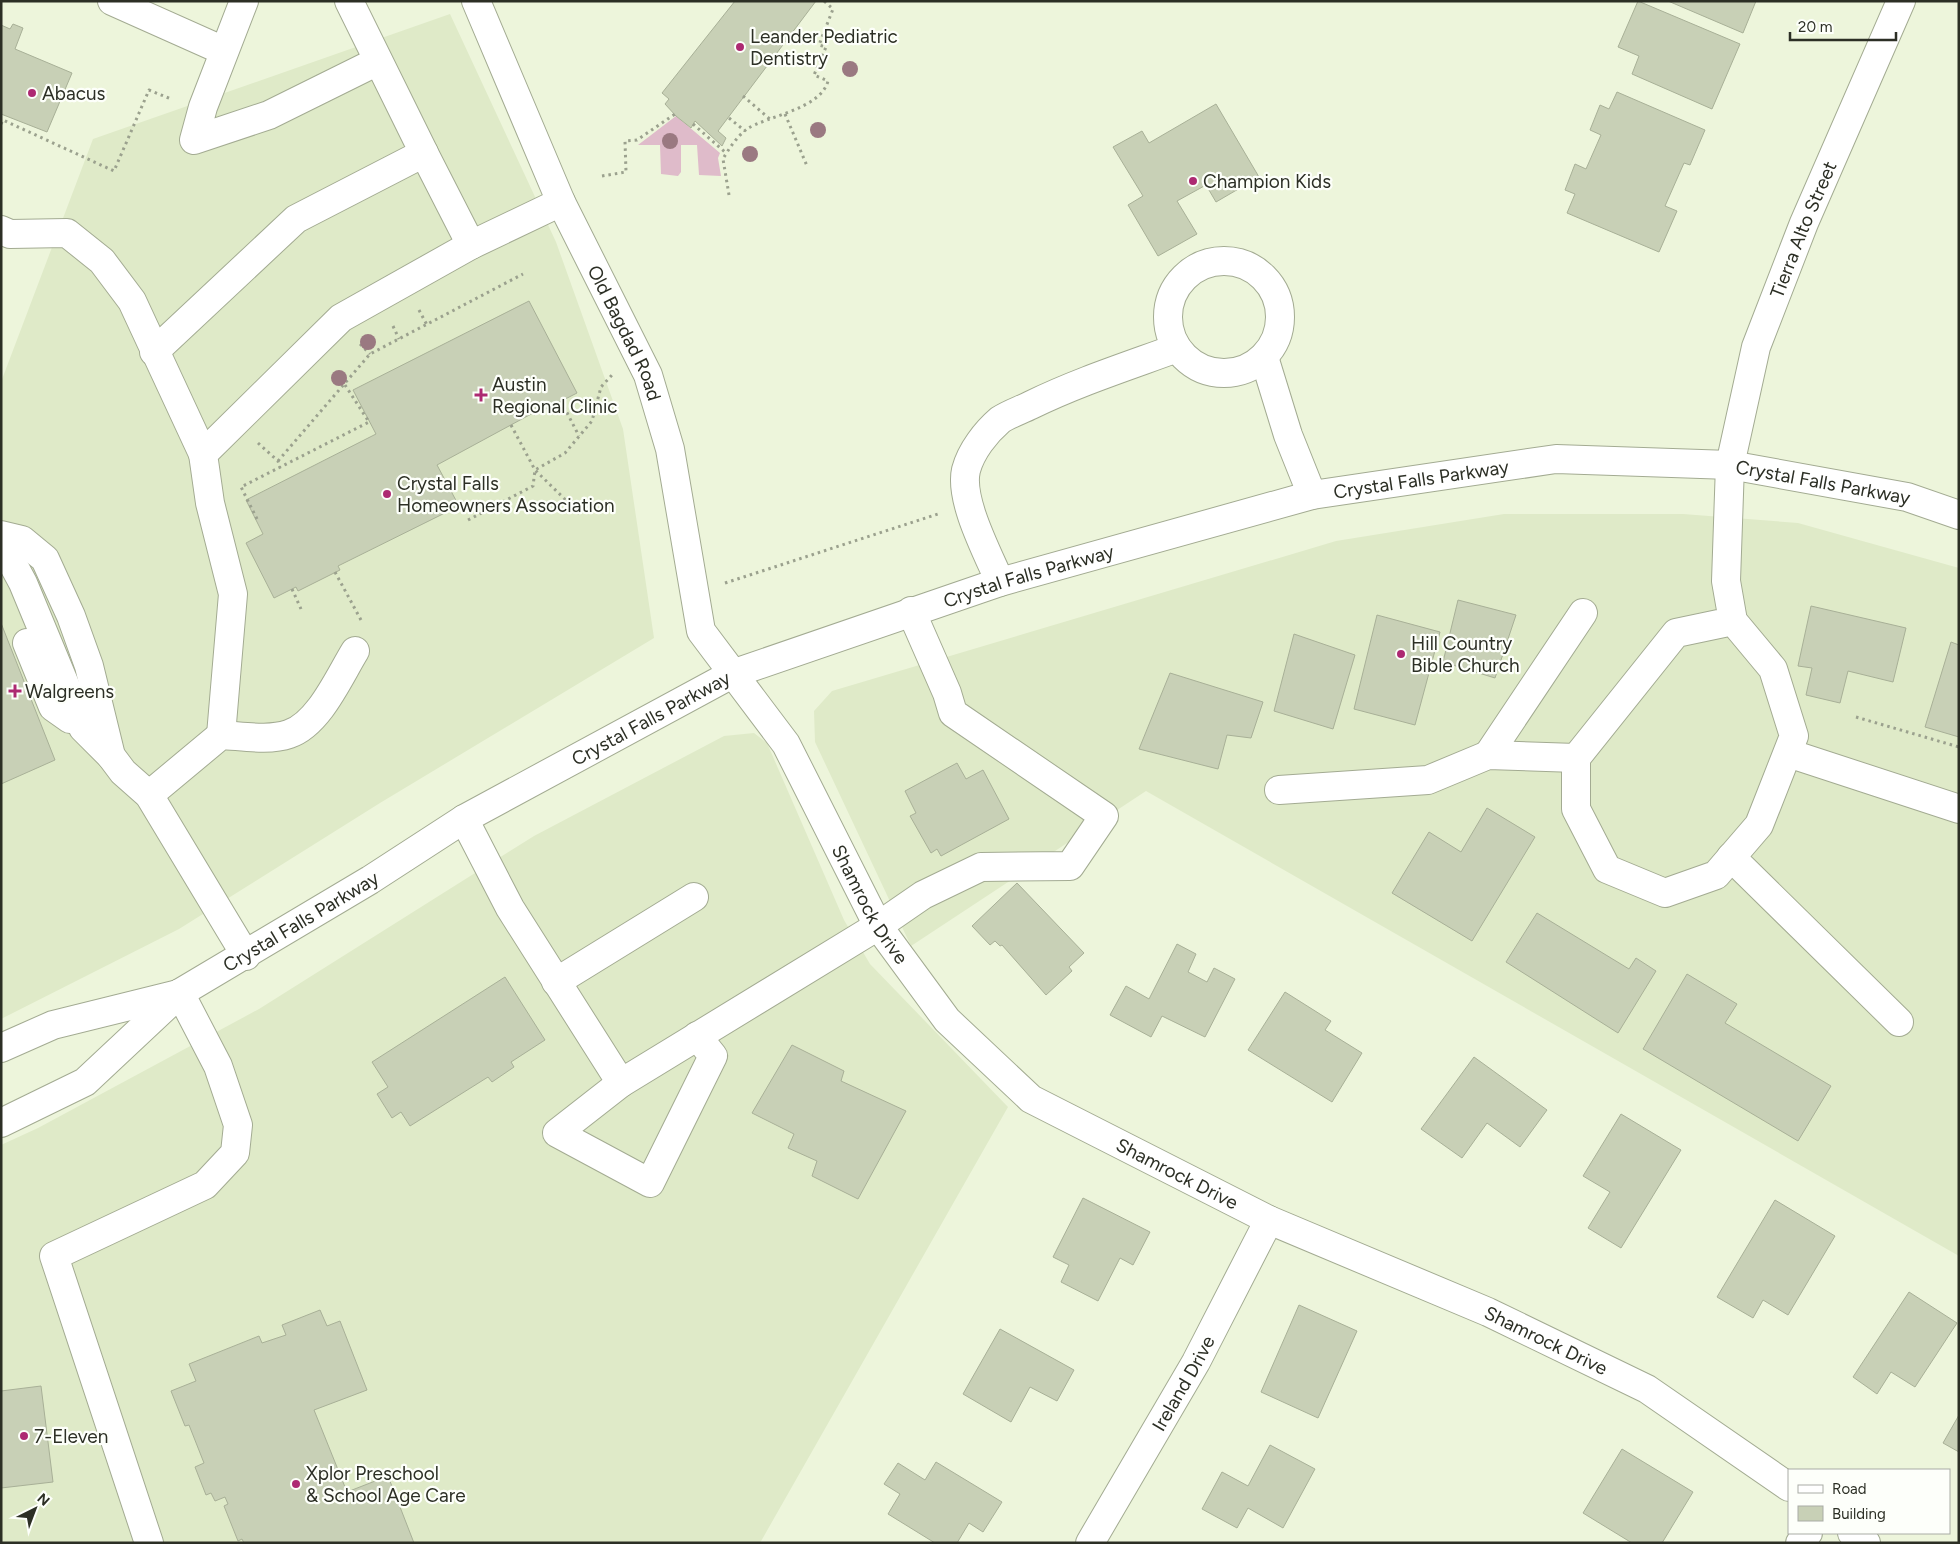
<svg xmlns="http://www.w3.org/2000/svg" width="1960" height="1544" viewBox="0 0 1960 1544" font-family="Figtree,sans-serif">
<rect width="100%" height="100%" fill="#edf5db"/>
<!-- built -->
<path fill="#dfeac8" d="M450,14l106,228 67,187 31,209 -274,165 -201,126 -178,90v-637l92,-243z
M1504,514h179l115,9 161,45v688l-813,-465 -235,155 -96,-204 -1,-31 18,-20 504,-150z
M754,733l13,10 77,177 26,44 138,143 -248,436h-759v-398l37,-17 221,-119 275,-173 190,-100z"/>
<!-- green -->
<path fill="#dfbbca" d="M676,116l44,37 -2,5 3,18 -22,-1 -2,-30h-16v27l-3,4 -17,-2 -1,-29h-22z"/>
<!-- building -->
<path fill="#c8d0b6" stroke="#a8b097" d="M735,1h81l-98,130 8,7 -4,8 -27,-25 -4,7 -15,-12 -11,-12 4,-5 -7,-6z
M1638,1l102,43 -28,65 -80,-35 7,-18 -21,-9z
M1668,1h88l-13,32z
M13,24l10,4 -8,21 57,24 -25,59 -46,-18v-89l9,4z
M1617,92l88,38 -15,35 -6,-2 -19,43 12,5 -18,41 -92,-39 8,-19 -10,-4 10,-26 11,5 15,-34 -11,-5 10,-25 9,4z
M1216,104l43,73 -43,25 -10,-17 -29,16 20,33 -39,22 -30,-51 15,-9 -30,-49 29,-16 7,12z
M529,301l48,92 -43,22 -1,-2 -96,52 22,41 -121,60 2,4 -42,21 -2,-4 -22,11 -28,-55 17,-9 -17,-34 130,-66 -23,-44z
M1458,600l58,15 -21,63 -52,-16z
M1811,606l95,22 -13,54 -45,-11 -8,32 -34,-8 6,-27 -14,-2z
M1377,615l63,17 -25,93 -61,-16z
M1,623l54,137 -54,24z
M1294,634l61,21 -22,74 -59,-18z
M1951,642l8,3v92l-34,-10z
M1170,673l93,29 -12,36 -24,-3 -9,34 -79,-20z
M957,763l9,16 17,-9 26,49 -68,37 -4,-7 -6,4 -21,-37 6,-3 -11,-22z
M1487,808l48,29 -63,104 -80,-48 37,-61 32,20z
M1017,883l67,70 -15,14 3,4 -26,24 -44,-50 -2,1 -5,-5 -5,4 -18,-19z
M1537,913l92,56 7,-11 20,13 -38,62 -112,-71z
M1177,944l19,10 -8,18 19,10 7,-14 21,11 -30,58 -43,-21 -11,21 -41,-22 16,-29 23,13z
M1687,974l50,30 -12,19 106,63 -33,55 -155,-92z
M505,977l40,63 -34,22 3,5 -22,15 -4,-5 -78,49 -9,-14 -9,6 -15,-24 11,-7 -16,-25z
M1285,992l46,29 -6,9 37,23 -30,49 -84,-52z
M792,1045l52,26 -3,10 65,30 -48,88 -46,-23 5,-15 -29,-13 6,-14 -42,-21z
M1474,1057l73,53 -27,37 -33,-24 -25,35 -41,-29z
M1621,1114l60,36 -60,98 -33,-20 22,-36 -27,-16z
M1083,1198l67,34 -17,33 -13,-7 -22,43 -37,-19 8,-17 -16,-8z
M1775,1200l60,36 -47,79 -25,-15 -10,18 -36,-21z
M1909,1292l48,31 -42,64 -24,-15 -14,22 -24,-17z
M1299,1305l58,26 -39,87 -57,-26z
M320,1310l7,16 13,-5 27,69 -53,20 33,82 41,-16 26,67h-170l-2,-4 -4,2 -14,-35 4,-2 -3,-7 -10,4 -4,-8 -5,2 -11,-28 9,-4 -15,-38 -4,1 -14,-35 25,-10 -7,-17 70,-28 3,7 24,-8 -4,-10z
M1000,1329l74,41 -17,31 -27,-14 -19,35 -48,-28z
M41,1386l12,96 -52,6v-97z
M1959,1415v37l-16,-9z
M1270,1445l45,24 -32,59 -35,-20 -11,20 -35,-19 20,-37 26,14z
M1622,1449l71,43 -31,51h-30l-49,-30z
M936,1462l66,40 -19,30 -14,-9 -12,20h-22l-47,-29 12,-20 -16,-10 14,-21 27,17z"/>
<g fill="none" stroke-linecap="round" stroke-linejoin="round">
<defs>
<g id="minor">
<path d="M112,1l112,50"/>
<path d="M244,1l-41,106 -9,33 75,-25 109,-54"/>
<path id="s1" d="M476,1l85,201 87,173 22,74 31,182 85,113 92,182 69,94 84,79 238,121 219,92 159,77 142,98"/>
<path d="M424,153l47,92"/>
<path d="M1,230l9,4 57,-1 35,28 30,40 71,153"/>
<circle cx="1224" cy="317" r="56"/>
<path d="M154,352l142,-133 128,-66 -75,-152"/>
<path d="M1264,357l24,78 24,60"/>
<path d="M1,535l21,5 23,19 26,57 18,50 22,90 12,16 26,23 97,161"/>
<path d="M1,542l22,41 60,145 28,28"/>
<path d="M1000,582c-12,-28 -41,-82 -34,-112 5,-19 20,-38 34,-50 9,-6 21,-10 31,-15 47,-23 97,-39 146,-57"/>
<path id="s2" d="M1733,621l-57,12 -100,125v51l31,60 58,24 51,-18 43,-50 35,-89 -21,-67 -40,-48 -7,-40 4,-116 26,-118 48,-124 97,-222"/>
<path d="M27,643l26,64 17,12"/>
<path d="M221,735l12,-141 -23,-91 -7,-49 138,-136 130,-73 90,-43"/>
<path d="M1788,753l171,56"/>
<path d="M1488,755l95,-142"/>
<path d="M1279,790l149,-10 60,-25 88,3"/>
<path d="M149,795l72,-60c21,1 48,6 68,-1 30,-10 50,-57 66,-83"/>
<path d="M464,819l46,89 111,175 257,-157 45,-31 58,-28 89,-1 34,-50 -151,-103 -6,-20 -36,-82"/>
<path d="M1731,857l168,165"/>
<path d="M556,982l138,-85"/>
<path d="M621,1083l-64,50 93,50 63,-127 -16,-20"/>
<path d="M1852,1533l14,10"/>
<path d="M149,1543l-95,-287 151,-71 30,-32 3,-28 -20,-59 -38,-73"/>
<path id="s3" d="M1090,1543l106,-181 73,-142"/>
<path d="M1800,1543l8,-10"/>
</g>
<g id="major">
<path d="M1,1048l52,-23 125,-31"/>
<path id="s4" d="M1,1123l84,-41 95,-89 190,-113 94,-61 268,-145 268,-92 312,-87 244,-36 174,6 177,32 52,18"/>
</g>
</defs>
<!-- minor casing -->
<use href="#minor" stroke="#a3ab92" stroke-width="30"/>
<!-- major casing -->
<use href="#major" stroke="#a3ab92" stroke-width="30"/>
<!-- path -->
<path stroke="#9ba18e" stroke-width="3" stroke-dasharray="2.5 4" stroke-linecap="butt" d="M743,96l28,24
M785,114l22,52
M729,118l16,13
M1,124l2,-4 111,51 35,-81 22,9
M693,124l33,29
M602,176l24,-4 -1,-31 12,-1 38,-26
M729,195l-6,-36c5,-9 15,-24 24,-30 20,-13 74,-20 81,-48l-14,-6 12,-28 -7,-2 14,-36 -9,-8
M419,310l8,15
M393,326l6,13
M360,344l10,10
M561,401l18,35
M511,425l24,45 45,44
M258,443l20,18 2,7
M278,461l92,-107 153,-80
M257,519l-16,-32 128,-65 -24,-37
M468,520l65,-34 2,-16 30,-17 27,-32 9,-34 11,-12
M335,572l26,48
M725,583l213,-69
M292,589l9,20
M1856,717l103,30"/>
<!-- minor -->
<use href="#minor" stroke="#fff" stroke-width="28"/>
<!-- major -->
<use href="#major" stroke="#fff" stroke-width="28"/>
</g>
<!-- trees -->
<g fill="#9a7981">
<circle cx="850" cy="69" r="8"/>
<circle cx="818" cy="130" r="8"/>
<circle cx="670" cy="141" r="8"/>
<circle cx="750" cy="154" r="8"/>
<circle cx="368" cy="342" r="8"/>
<circle cx="339" cy="378" r="8"/>
</g>
<!-- markers -->
<g fill="#ad2972" stroke="#fdfffa" stroke-width="2">
<circle cx="740" cy="47" r="5"/>
<circle cx="32" cy="93" r="5"/>
<circle cx="1193" cy="181" r="5"/>
<path d="M478.5 387.5h5v5h5v5h-5v5h-5v-5h-5v-5h5z"/>
<circle cx="387" cy="494" r="5"/>
<circle cx="1401" cy="654" r="5"/>
<path d="M12.5 683.5h5v5h5v5h-5v5h-5v-5h-5v-5h5z"/>
<circle cx="24" cy="1436" r="5"/>
<circle cx="296" cy="1484" r="5"/>
</g>
<g text-anchor="middle" dominant-baseline="central" stroke-width="4.5" stroke-linejoin="round" paint-order="stroke">
<!-- poi labels -->
<g font-size="19" fill="#2c2f25" stroke="#fdfffa" text-anchor="start">
<text x="750" y="36">Leander Pediatric<tspan x="750" dy="22">Dentistry</tspan></text>
<text x="42" y="93">Abacus</text>
<text x="1203" y="181">Champion Kids</text>
<text x="492" y="384">Austin<tspan x="492" dy="22">Regional Clinic</tspan></text>
<text x="397" y="483">Crystal Falls<tspan x="397" dy="22">Homeowners Association</tspan></text>
<text x="1411" y="643">Hill Country<tspan x="1411" dy="22">Bible Church</tspan></text>
<text x="25" y="691">Walgreens</text>
<text x="34" y="1436">7-Eleven</text>
<text x="306" y="1473">Xplor Preschool<tspan x="306" dy="22">&amp; School Age Care</tspan></text>
</g>
<!-- street labels -->
<g font-size="19" fill="#2c2f25" stroke="#fdfffa">
<text stroke="none"><textPath href="#s2" startOffset="1152">Tierra Alto Street</textPath></text>
<text stroke="none"><textPath href="#s1" startOffset="364">Old Bagdad Road</textPath></text>
<text stroke="none"><textPath href="#s4" startOffset="1579">Crystal Falls Parkway</textPath></text>
<text stroke="none"><textPath href="#s4" startOffset="1984">Crystal Falls Parkway</textPath></text>
<text stroke="none"><textPath href="#s4" startOffset="1174">Crystal Falls Parkway</textPath></text>
<text stroke="none"><textPath href="#s4" startOffset="769">Crystal Falls Parkway</textPath></text>
<text stroke="none"><textPath href="#s1" startOffset="996">Shamrock Drive</textPath></text>
<text stroke="none"><textPath href="#s4" startOffset="364">Crystal Falls Parkway</textPath></text>
<text stroke="none"><textPath href="#s1" startOffset="1415">Shamrock Drive</textPath></text>
<text stroke="none"><textPath href="#s1" startOffset="1820">Shamrock Drive</textPath></text>
<text stroke="none"><textPath href="#s3" startOffset="185">Ireland Drive</textPath></text>
</g>
</g>
<!-- border -->
<rect width="1960" height="1544" fill="none" stroke="#2c2f25" stroke-width="5"/>
<!-- legend -->
<rect x="1788" y="1469" width="162" height="65" fill="#fdfffa" stroke="#a9aca5"/>
<rect x="1798" y="1485" width="25" height="8" fill="#ffffff" stroke="#a9aca5"/>
<text x="1832" y="1494" font-size="15" fill="#2c2f25">Road</text>
<rect x="1798" y="1506" width="25" height="15" fill="#c8d0b6" stroke="#a9aca5"/>
<text x="1832" y="1519" font-size="15" fill="#2c2f25">Building</text>
<!-- north arrow -->
<g transform="translate(35 1509) rotate(42)" stroke="#fdfffa" stroke-width="4" paint-order="stroke">
<path d="M0-4L9 19L0 12L-9 19Z" fill="#2c2f25"/>
<text y="-8" font-size="14" font-weight="bold" text-anchor="middle" fill="#2c2f25">N</text>
</g>
<!-- scale -->
<path d="M1790 32v8h106v-8" fill="none" stroke="#2c2f25" stroke-width="2.5"/>
<text x="1798" y="32" font-size="15" fill="#2c2f25" stroke="#fdfffa" stroke-width="4" paint-order="stroke">20 m</text>
</svg>
